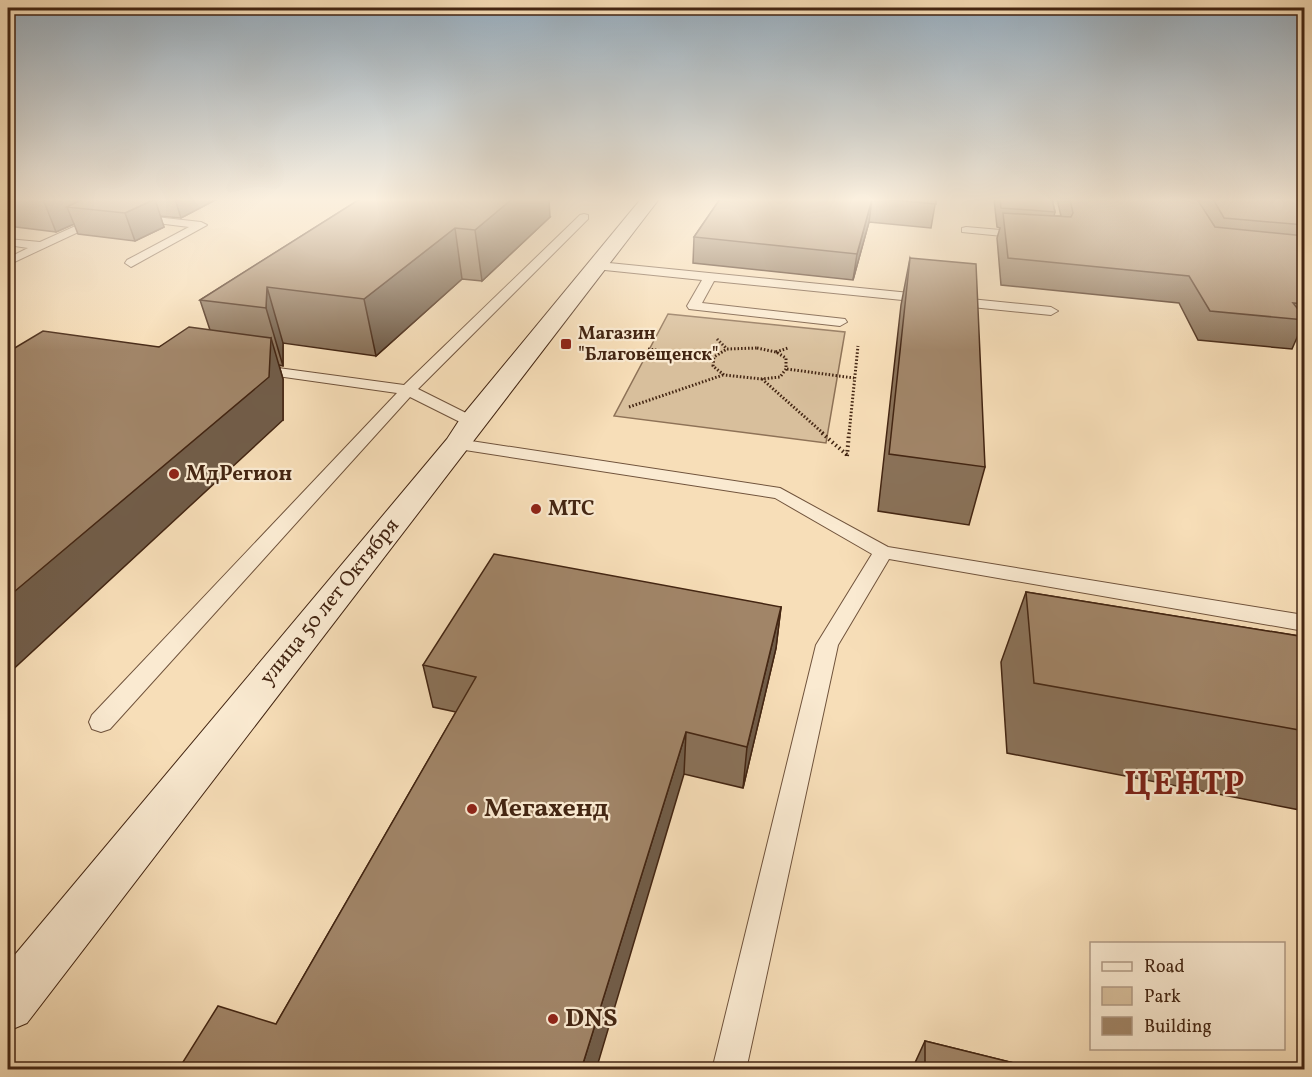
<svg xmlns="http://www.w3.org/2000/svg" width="1312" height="1077" viewBox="0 0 1312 1077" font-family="Vollkorn,serif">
<rect width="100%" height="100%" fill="#f7deb8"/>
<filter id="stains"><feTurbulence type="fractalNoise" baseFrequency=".00333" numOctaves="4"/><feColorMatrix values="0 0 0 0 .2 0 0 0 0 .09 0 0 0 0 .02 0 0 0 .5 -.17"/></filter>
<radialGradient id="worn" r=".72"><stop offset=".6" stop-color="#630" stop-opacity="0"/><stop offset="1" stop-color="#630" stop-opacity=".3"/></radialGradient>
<!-- green -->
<path fill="#d8bf9c" stroke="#8e7257" stroke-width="1.5" d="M668,314l177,18 -19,111 -212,-27z"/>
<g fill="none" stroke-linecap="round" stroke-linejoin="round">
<defs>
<path id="lane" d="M584,214l4,1v4l-170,170 60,30 2,3 -2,3h-12l-56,-28 -300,332 -9,3 -9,-3 -3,-7 3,-7 305,-322 -141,-20 -7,-4 2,-3 5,-1 148,20 176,-170z
M100,215l5,3 -1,2 -96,45v-7l20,-10 -20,-3v-6l32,3z
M137,215l64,7 6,3 -76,42 -6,-4 2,-3 62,-33 -56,-7 -1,-2z
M966,227l57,5 6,3 -6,3 -61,-6v-4z
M599,262l452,45 7,4 -7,4 -337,-34 -12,22 143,16 2,3 -7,4 -151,-17 -2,-3 15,-26 -107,-11v-6z
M458,439l322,49 108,59 416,68v16l-415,-72 -51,86 -92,425h-34l104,-425 56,-91 -97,-56 -323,-50 -2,-4 2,-4z"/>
<path id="secondary" d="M641,199h18l-632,824 -19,8v-68l439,-524 15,-23z"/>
</defs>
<!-- lane casing -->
<use href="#lane" stroke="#70533c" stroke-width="2"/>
<!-- secondary casing -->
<use href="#secondary" stroke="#432512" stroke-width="2"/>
<!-- path-far1 -->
<path stroke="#432512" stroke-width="3" stroke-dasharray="1.5 2" stroke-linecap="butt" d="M717,339l10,10
M757,348l19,4 10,6v11l-6,8 -18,2 -38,-4 -11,-9 1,-9 13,-8z
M648,349l66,8
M776,352l12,-4
M787,369l67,9
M762,379l62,55
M629,407l94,-32
M849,434l9,-88"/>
<!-- path -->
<path stroke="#432512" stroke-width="4" stroke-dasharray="1.5 3" stroke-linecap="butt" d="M822,433l25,22
M847,456l2,-23"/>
<!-- lane -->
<use href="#lane" fill="#faead1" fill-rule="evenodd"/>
<!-- secondary -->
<use href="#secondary" fill="#faead1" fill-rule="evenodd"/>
</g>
<!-- wall -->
<path fill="#8a7259" stroke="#432512" stroke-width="1.5" d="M8,199h209l-36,19 -21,-2 4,11 -29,14 -57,-7 -4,-10 -18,8 -48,-6z
M360,199l190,18 -68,64 -20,-2 -86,77 -93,-13v23l-4,-1 4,14v41l-124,-73 51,-17 -10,-30z
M720,199h216l-5,29 -62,-6 -16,58 -160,-17 1,-26z
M994,199h58l3,13 -1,4h7l-4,-17h140l2,3 1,-3h105v135l-6,-1 -7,16 -94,-9 -19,-37 -178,-18 -4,-47 3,-10 -3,-1z
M910,258l75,209 -16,58 -91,-14 23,-206z
M1026,592l279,45v174l-298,-58 -6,-91z
M781,607l-5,41 -33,140 -59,-14 -408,250 180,-312 -23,-5 -10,-42z
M925,1041l117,29h-128v-5z"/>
<!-- shaded-wall -->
<path fill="#715d49" stroke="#432512" stroke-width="1.5" d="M43,199h58l-34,8 7,17 -18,8z
M155,199l9,28 -29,14 -10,-28z
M175,199h42l-36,19z
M512,199h37l1,18 -68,64 -7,-51z
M872,199l-3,23 -16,58 4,-26z
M455,228l7,51 -86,77 -12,-57z
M267,287l16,56v23l-17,-58z
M271,338l12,41v41l-275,254v-77z
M781,607l-5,41 -33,140 4,-41z
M686,732l-2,42 -88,296h-15z"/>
<!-- building -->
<path fill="#a18568" stroke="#432512" stroke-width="1.5" d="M83,199h72l-30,14 -58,-6z
M360,199h152l-37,31 -20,-2 -91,71 -97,-12 -1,21 -66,-8z
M720,199h152l-15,55 -163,-17z
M880,199h56v5z
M1000,199h52l3,13 -54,-4z
M1070,199h127l18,28 90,9v68l-12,-1 12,15v2l-95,-9 -21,-35 -181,-18 -5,-45 68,4 2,-4z
M1213,199h92v26l-81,-7z
M910,258l66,6 9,203 -96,-13z
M189,327l82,11 -2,39 -261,220v-245l35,-21 116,16z
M494,554l287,53 -34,140 -61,-15 -105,338h-403l40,-64 58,18 200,-347 -53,-12z
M1026,592l279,45v94l-271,-48z
M925,1041l117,29h-117z"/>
<!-- sky -->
<linearGradient id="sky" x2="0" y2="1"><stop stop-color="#95acbe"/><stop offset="0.57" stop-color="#fbf0df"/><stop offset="1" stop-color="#fbf0df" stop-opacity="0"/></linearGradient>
<rect width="1312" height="350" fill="url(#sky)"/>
<!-- markers -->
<g fill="#8f2418" stroke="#faead1" stroke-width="2">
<rect x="560" y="338" width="12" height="12" rx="3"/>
<circle cx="174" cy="474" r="6"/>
<circle cx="536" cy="509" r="6"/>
<circle cx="472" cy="809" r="6"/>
<circle cx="553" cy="1019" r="6"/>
</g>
<g text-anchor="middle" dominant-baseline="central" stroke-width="4.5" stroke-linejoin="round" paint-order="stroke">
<!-- far-poi labels -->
<g font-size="18" font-weight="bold" fill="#432512" stroke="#faead1" text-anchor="start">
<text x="578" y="334">Магазин<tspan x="578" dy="21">"Благовещенск"</tspan></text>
</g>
<!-- poi labels -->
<g font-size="21" font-weight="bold" fill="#432512" stroke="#faead1" text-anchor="start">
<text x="186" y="474">МдРегион</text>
<text x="548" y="509">МТС</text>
</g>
<!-- street labels -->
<g font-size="21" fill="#432512" stroke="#faead1">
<text transform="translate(330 602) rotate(-51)">улица 50 лет Октября</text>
</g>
<!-- near-poi labels -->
<g font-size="26" font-weight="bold" fill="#432512" stroke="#faead1" text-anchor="start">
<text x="484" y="809">Мегахенд</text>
<text x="565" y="1019">DNS</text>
</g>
<!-- near-district labels -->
<g font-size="33" font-weight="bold" letter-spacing="1.5" fill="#7a1f14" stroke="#faead1">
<text x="1185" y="786">ЦЕНТР</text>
</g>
</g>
<!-- margin -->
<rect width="1312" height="1077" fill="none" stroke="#f7deb8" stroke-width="30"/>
<rect x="9" y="9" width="1294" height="1059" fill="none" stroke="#432512" stroke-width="3"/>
<rect x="15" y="15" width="1282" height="1047" fill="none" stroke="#432512" stroke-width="1.5"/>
<!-- legend -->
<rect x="1090" y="942" width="195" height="108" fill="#faead1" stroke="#b19b85" stroke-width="1.5"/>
<rect x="1102" y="962" width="30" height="9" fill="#faead1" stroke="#b19b85" stroke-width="1.5"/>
<text x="1144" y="972" font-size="18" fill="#432512">Road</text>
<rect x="1102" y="987" width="30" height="18" fill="#d8bf9c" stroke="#b19b85" stroke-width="1.5"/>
<text x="1144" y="1002" font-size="18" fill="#432512">Park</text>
<rect x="1102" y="1017" width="30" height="18" fill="#a18568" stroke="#b19b85" stroke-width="1.5"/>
<text x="1144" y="1032" font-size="18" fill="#432512">Building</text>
<rect width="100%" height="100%" filter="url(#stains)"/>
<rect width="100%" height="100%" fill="url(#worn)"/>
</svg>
